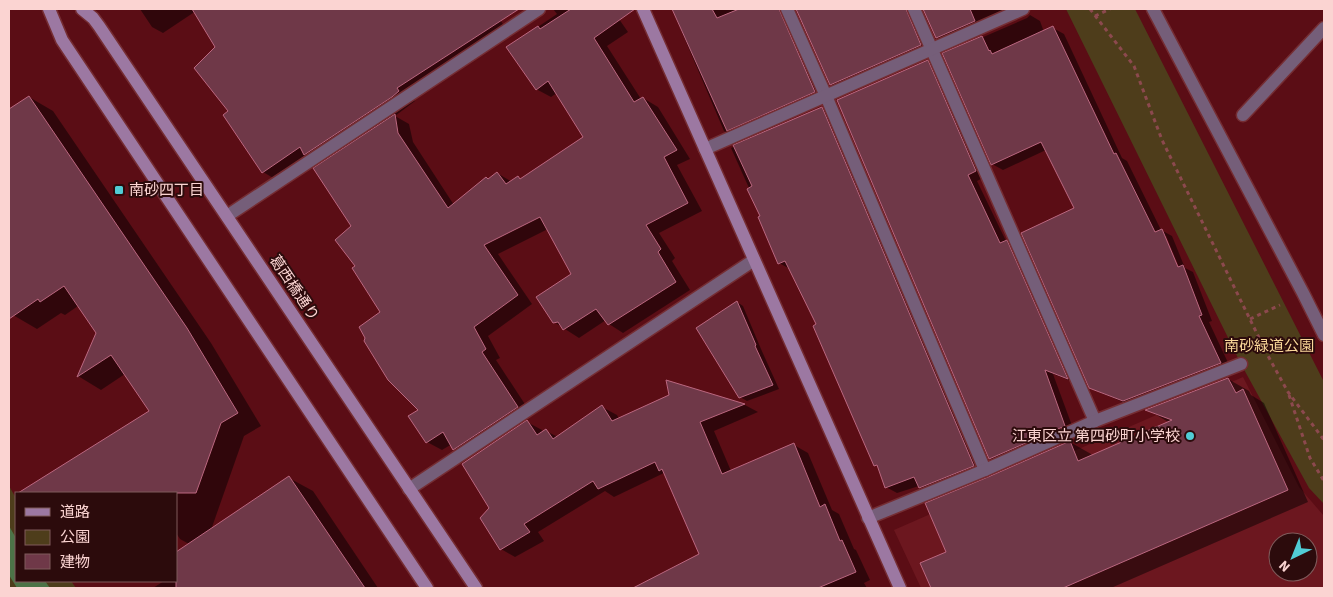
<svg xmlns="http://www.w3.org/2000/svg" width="1333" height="597" viewBox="0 0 1333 597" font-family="'Source Sans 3','Noto Sans JP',sans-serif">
<rect width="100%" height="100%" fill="#5b0d15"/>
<!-- built -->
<path fill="#6c171f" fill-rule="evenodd" d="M1243,377l56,110 25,29v72h-403l-27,-58zM1278,542h30v30h-30z"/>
<!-- green -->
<path fill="#4e3d1b" d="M1066,9h69l189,373v122l-15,-16 -68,-124z
M9,486l7,12v83h55l5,7h-67z"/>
<!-- water -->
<path fill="#4c7347" d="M9,526l7,12v43h29l5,7h-33l-8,-13z"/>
<!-- shadow -->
<path fill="#0007" fill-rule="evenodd" d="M140,9h59l-36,24 -11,-6z
M214,9h279l17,26 -97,63 2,3 -20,15 14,8 4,18 41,63 43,-32 15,9 6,-5 4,2 63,-41 -28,-45 -6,4 -15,-8 -28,-42 49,-33 -4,-5h59l16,23 -21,14 34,53 2,-1 15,9 32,52 -13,6 25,46 -43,22 16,25 -3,3 18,29 -67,43 -14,-9 -3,-4 -27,18 -25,-16 19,-48 -25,-45 -50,25 34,50 -44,32 12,22 -4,2 36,55 -63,42 -15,-8 -2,-5 -10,6 -15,-8 -7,-32 -39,-97 -24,-47 -4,-39 -30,-63 -9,-5 -34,23 -17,-10 -33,-61 -14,-64 -17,-29z
M672,9h121l32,89 -90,40 -11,-7z
M797,9h123l11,42 -89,39 -11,-6z
M924,9h104l-80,35 -11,-6z
M1030,15l10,6 4,11 9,-4 11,6 58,124 5,3 34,69 11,6 13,32 8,4 19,49 -3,1 22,47 -96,38 -34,-14 -11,-6 -15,-179 -29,-58 -43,20 -11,-6 -48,-110 83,-36zM1164,236h2l15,36 -2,1z
M927,61l10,6 48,110 -8,4 29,60 10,6 60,136 -23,-9 21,57 -74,33 -10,-6z
M29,97l24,14 158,232 50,83 -17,10 -33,94 78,-52 24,13 65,97h-225l11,-7h12l13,-37 -9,-5 -4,-6v-40h-147l-2,-4 124,-77 -26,-38 -24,16 -23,-14 19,-43 -19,-27 -13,9 -4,-2 -24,16 -24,-14 -4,-6v-199z
M822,108l10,6 152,358 -54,22 -10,-6 -1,-2 -22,7 -11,-6 -7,-20 -4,-2 -57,-140 -28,-56 -11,-6 -17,-46 -31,-69z
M737,302l6,4 18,43 18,40 -32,12 -7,-4z
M1228,379l21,12 2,4 13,8 44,99 -197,86h-178l-11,-24 26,-11 122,-111 21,12 1,2 78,-33 -22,-13z
M668,382l77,23 13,7 -44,19 17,40 63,-26 14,8 24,57 7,4 15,35 2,1 14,30 -6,3 3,5h-204l-7,-11 44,-23 -36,-81 -50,24 -9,-6 -67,41 6,9 -29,16 -14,-8 -11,-41 37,-86 15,8 1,3 3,-2 12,6 44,-30 15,8 2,4 52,-24z"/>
<!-- building -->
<path fill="#6f3848" stroke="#bb6780" d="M192,9h327l-122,79 2,3 -7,6 -88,58 -4,-8 -38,26 -39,-58 5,-4 -34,-43 21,-21z
M571,9h64l-41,29 40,64 9,-5 34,53 -13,7 24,46 -42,22 15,24 -3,3 18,30 -68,43 -12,-16 -33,21 -5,-8 -5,1 -17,-26 35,-23 -31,-57 -56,28 34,50 -44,32 12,22 -4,3 36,55 -65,43 -10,-18 -17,11 -18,-27 10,-6 -30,-30 -24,-39 1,-3 -6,-11 21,-15 -28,-44 3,-2 -20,-26 16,-14 -38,-58 82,-54 3,19 50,75 38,-31 2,2 9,-7 9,12 12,-8 2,3 63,-42 -35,-56 -12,9 -30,-43 32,-21 2,3z
M672,9h40l5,9 22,-9h40l36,83 -88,39z
M796,9h110l15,36 -91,40z
M923,9h47l5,12 -39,17z
M1053,26l61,128 2,-1 39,79 7,-3 16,38 5,-2 19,50 -3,1 22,47 -98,38 -34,-13 -68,-155 53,-25 -33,-66 -50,23 -49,-112 40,-17 7,15 1,-1 2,4z
M928,60l48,111 -8,4 32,68 7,-3 61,139 -23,-9 20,56 -76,33 -152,-359z
M29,96l158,232 51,85 -17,10 -25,70h-178l131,-82 -38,-56 -34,22 19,-44 -32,-47 -24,16 -2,-3 -29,20v-210z
M822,107l152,359 -55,22 -5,-11 -29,11 -8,-23 -3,1 -61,-140 3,-2 -31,-63 -7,3 -20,-47 2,-1 -13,-27 5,-3 -19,-41z
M737,301l19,44 -1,1 18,39 -34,13 -43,-70z
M1228,378l8,15 7,-4 45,101 -225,98h-132l-11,-25 26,-11 -21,-49 63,-26 82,-36 8,20 94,-41 -27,-10z
M666,380l79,24 -45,18 22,52 72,-31 26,64 5,-3 15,37 2,-1 14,32 -38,16h-185l66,-34 -37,-85 -3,2 -4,-9 -57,27 -5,-8 -69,43 6,8 -30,18 -20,-32 9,-10 -27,-44 65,-44 10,15 9,-6 7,10 49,-34 10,16 57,-26z
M289,476l76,112h-189v-36z"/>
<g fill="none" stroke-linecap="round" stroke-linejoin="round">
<defs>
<path id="lane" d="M787,9l39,87 159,374
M914,9l181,412
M227,216l312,-207"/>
<path id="street" d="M1153,9l150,284 21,42
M1243,115l81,-87
M705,149l318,-140
M409,489l345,-229
M868,518l117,-48 110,-49 146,-57"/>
<path id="secondary" d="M49,9l13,31 365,548
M82,9l11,9 6,8 377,562
M643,9l257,579"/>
</defs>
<!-- lane casing -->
<use href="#lane" stroke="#752d33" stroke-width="15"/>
<!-- street casing -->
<use href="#street" stroke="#752d33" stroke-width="15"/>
<!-- secondary casing -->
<use href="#secondary" stroke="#752d33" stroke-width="15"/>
<!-- path -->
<path stroke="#8c494e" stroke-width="3" stroke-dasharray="4 4" stroke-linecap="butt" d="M1090,9l44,57 28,74 105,214 21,38 36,48
M1095,16l15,-7
M1250,319l30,-14
M1289,395l21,63 14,23"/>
<!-- lane -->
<use href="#lane" stroke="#755e79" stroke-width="12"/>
<!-- street -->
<use href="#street" stroke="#755e79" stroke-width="12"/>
<!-- secondary -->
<use href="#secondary" stroke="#9c78a2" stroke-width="12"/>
</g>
<!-- markers -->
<g fill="#51ccd5" stroke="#2c0b0c" stroke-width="2">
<rect x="114" y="185" width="10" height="10" rx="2.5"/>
<circle cx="1190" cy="436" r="5"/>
</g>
<g text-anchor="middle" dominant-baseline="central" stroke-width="4" stroke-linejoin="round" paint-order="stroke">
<!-- poi labels -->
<g font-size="15" fill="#fbd4d2" stroke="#2c0b0c" text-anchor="start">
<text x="129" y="190">南砂四丁目</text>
<text x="1180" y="436" text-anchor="end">江東区立 第四砂町小学校</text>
</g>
<!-- street labels -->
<g font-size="15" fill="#fbd4d2" stroke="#2c0b0c">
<text transform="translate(294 288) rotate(56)">葛西橋通り</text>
</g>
<!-- park labels -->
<g font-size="15" fill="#fad799" stroke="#2c0b0c">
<text x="1269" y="346">南砂緑道公園</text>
</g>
</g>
<!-- border -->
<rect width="1333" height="597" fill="none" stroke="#fbd4d2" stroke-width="20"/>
<!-- legend -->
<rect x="15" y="492" width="162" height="90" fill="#2c0b0c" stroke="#7f5b5b"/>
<rect x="25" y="508" width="25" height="8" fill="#9c78a2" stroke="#7f5b5b"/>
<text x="60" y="517" font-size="15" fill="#fbd4d2">道路</text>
<rect x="25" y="530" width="25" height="15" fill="#4e3d1b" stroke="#7f5b5b"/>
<text x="60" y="542" font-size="15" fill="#fbd4d2">公園</text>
<rect x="25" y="554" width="25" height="15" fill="#6f3848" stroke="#7f5b5b"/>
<text x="60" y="567" font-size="15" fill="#fbd4d2">建物</text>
<!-- north arrow -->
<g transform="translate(1293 557) rotate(223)"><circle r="24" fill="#2c0b0c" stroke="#7f5b5b"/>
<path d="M0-4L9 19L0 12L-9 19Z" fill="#51ccd5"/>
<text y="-8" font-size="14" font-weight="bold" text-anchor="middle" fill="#fbd4d2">N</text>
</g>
</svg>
